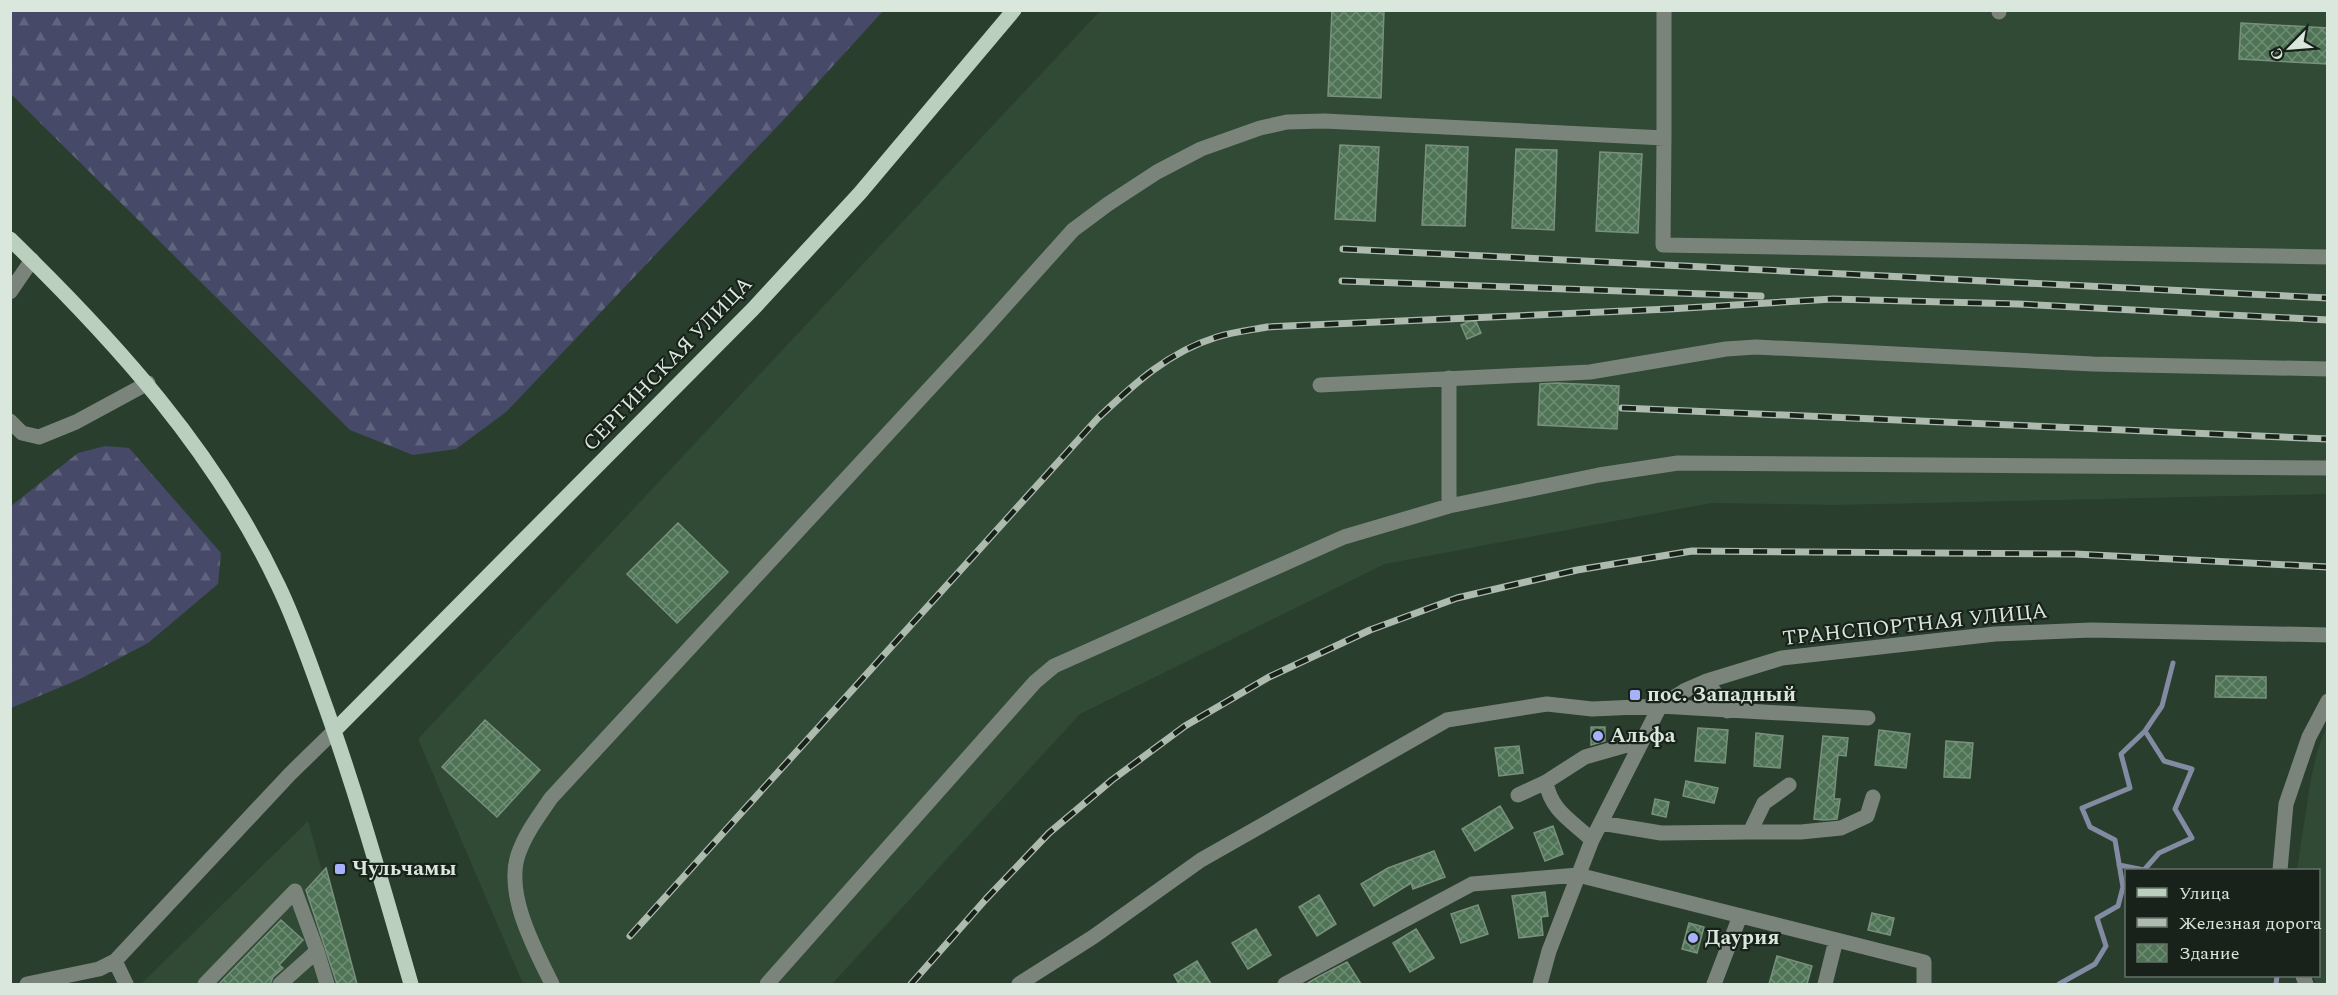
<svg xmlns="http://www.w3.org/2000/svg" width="2338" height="995" viewBox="0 0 2338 995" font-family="Spectral,serif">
<defs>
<pattern id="forest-firs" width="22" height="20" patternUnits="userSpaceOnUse" patternTransform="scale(1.5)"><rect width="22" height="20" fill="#464a68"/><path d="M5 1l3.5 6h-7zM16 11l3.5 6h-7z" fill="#60647d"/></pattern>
<pattern id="building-cross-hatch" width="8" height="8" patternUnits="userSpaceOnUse" patternTransform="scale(1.5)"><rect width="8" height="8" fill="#4e7355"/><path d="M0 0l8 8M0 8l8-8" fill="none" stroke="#6f8e75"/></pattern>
</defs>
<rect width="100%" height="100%" fill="#293e2d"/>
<!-- built -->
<path fill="#304a35" d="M1100,11h1227v483l-492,11 -124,-2 -326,61 -305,150 -248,270h-309l-105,-245z
M2327,725l1,259h-12l-3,-8h5v-106h-21l13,-86 7,-32z
M308,821l46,163h-213z"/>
<!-- forest -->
<path fill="url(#forest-firs)" d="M10,11l1,-1 872,1 -94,103 -283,298 -50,37 -43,6 -63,-25 -339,-336z
M105,446l24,2 92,105 -3,31 -70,59 -66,35 -71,30v-202l67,-53z"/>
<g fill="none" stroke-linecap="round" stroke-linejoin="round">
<!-- stream -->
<path stroke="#838ba3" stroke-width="5" d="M2119,865l25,5
M2144,870l15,-17 33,-15 -17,-29 17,-40 -28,-8 -19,-30
M2059,984l36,-20 11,-18 -9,-28 21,-12 5,-19 -8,-47 -25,-13 -8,-19 48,-20 -9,-34 24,-23 17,-25 11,-43
M2276,984l1,-8"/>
</g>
<!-- building -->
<path fill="url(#building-cross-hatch)" stroke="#79907d" stroke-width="1.5" d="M1332,10h52l-3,88 -53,-2z
M2241,23l87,5v36l-89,-5z
M1340,145l39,2 -4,74 -40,-2z
M1426,145l42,2 -3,79 -43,-1z
M1516,149l41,1 -3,80 -42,-2z
M1600,152l42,2 -4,79 -42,-2z
M1475,319l6,14 -14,6 -6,-14z
M1557,383l62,3 -2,43 -79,-4 2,-41z
M678,523l50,49 -51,51 -50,-49z
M2216,676l50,1v21l-51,-1z
M485,720l55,50 -43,47 -55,-50z
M1591,727h14v14l-14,4z
M1698,728l30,2 -3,33 -30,-2z
M1879,730l31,4 -4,34 -31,-3z
M1756,733l27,3 -3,32 -26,-2z
M1823,736l25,2 -2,18 -8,-1 -4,44h6l-3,20 -13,1 -10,-1z
M1946,741l27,2 -3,35 -26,-1z
M1519,746l4,27 -24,3 -4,-28z
M1686,781l32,7 -4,15 -31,-7z
M1655,799l14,3 -3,15 -14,-3z
M1500,806l13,22 -38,23 -13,-22z
M1553,826l10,28 -18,7 -11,-28z
M1434,851l11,26 -32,12 -2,-6 -37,23 -13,-22 27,-16z
M326,868l31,116h-20l-31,-94z
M1545,892l3,24 -7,1 2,18 -24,3 -7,-42z
M1319,895l17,29 -19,12 -18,-29z
M1478,905l10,29 -27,9 -10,-29z
M1872,913l22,5 -4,17 -22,-5z
M281,920l22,20 -24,25 4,3 -10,9 -3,7h-51z
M1689,923l15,4 -7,26 -15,-4z
M1256,929l15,26 -23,14 -16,-26z
M1416,929l18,29 -24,14 -17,-29z
M1777,956l35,10 -5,18h-38z
M1197,961l14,23h-32l-5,-9z
M1347,962l14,22h-55l14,-8z"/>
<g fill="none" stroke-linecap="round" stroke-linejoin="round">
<!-- minor -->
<path stroke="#7a847b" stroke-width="15" d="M1999,12v-2
M1664,138l-1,107 665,12
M10,292l22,-32
M1449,378v128
M1320,385l270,-13 136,-23 30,-2 337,17 235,5
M10,421l12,12 17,4 37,-15 72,-39
M1707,681l20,30
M1546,782c5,29 25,38 46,58
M1518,795l28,-13 39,-25 56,-16
M1601,823l60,10 89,-1 14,-29 25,-18
M1750,832h51l40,-4 26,-12 6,-19
M2280,870l6,-66 23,-67 19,-36
M115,961l11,23
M2303,976l3,8
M27,984l72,-15 16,-8 175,-187 44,-43
M205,984l90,-93 22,60 10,33
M280,984l37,-33
M552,984c-17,-35 -47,-89 -34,-129 7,-21 20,-38 33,-57l427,-462 95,-106 35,-26 49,-32 44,-23 59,-21 27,-6 37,-1 340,17v-128
M767,984l268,-302 19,-16 290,-129 105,-31 150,-31 79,-12 650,5
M1019,984l74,-47 108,-77 246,-140 100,-16 45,5 68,-3 208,12
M1285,984l187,-100 106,-9 346,87v22
M1540,984l9,-33 43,-111 68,-134 24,-15 23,-10 75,-23 213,-24 96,-4 237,5
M1714,984l26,-68
M1825,984l11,-44"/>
<!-- major -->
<path stroke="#bbcfbe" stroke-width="15" d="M10,239c106,103 204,211 268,346 17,35 30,73 43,109 35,96 62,193 90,290
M334,731l419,-422 107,-116 154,-183"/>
<defs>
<path id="rail" d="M1343,249l985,49
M1342,281l419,15
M1622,408l706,31
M630,936l468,-518c36,-34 70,-66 119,-81 16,-5 34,-7 50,-10l402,-18 164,-10 185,5 310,16
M911,984l75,-85 63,-66 63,-53 73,-54 84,-49 101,-47 87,-32 120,-28 115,-19 383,3 253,13"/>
</defs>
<!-- rail casing -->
<use href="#rail" stroke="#acbbae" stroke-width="7"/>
<!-- rail -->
<use href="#rail" stroke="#19221a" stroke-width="4.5" stroke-dasharray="14" stroke-linecap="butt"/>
</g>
<!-- markers -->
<g fill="#a7b1fc" stroke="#19221a" stroke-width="2">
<rect x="1629" y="689" width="12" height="12" rx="3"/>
<circle cx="1598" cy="736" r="6"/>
<rect x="334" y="863" width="12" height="12" rx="3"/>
<circle cx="1693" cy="938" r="6"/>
</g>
<g text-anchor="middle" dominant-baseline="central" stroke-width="4.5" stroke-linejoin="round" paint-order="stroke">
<!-- street labels -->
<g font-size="21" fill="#dae7dc" stroke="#19221a">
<text transform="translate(668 364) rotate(-46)">СЕРГИНСКАЯ УЛИЦА</text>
<text transform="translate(1915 625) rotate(-6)">ТРАНСПОРТНАЯ УЛИЦА</text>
</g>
<!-- poi labels -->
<g font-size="21" font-weight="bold" fill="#dae7dc" stroke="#19221a" text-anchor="start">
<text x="1647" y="695">пос. Западный</text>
<text x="1610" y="736">Альфа</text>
<text x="352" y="869">Чульчамы</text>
<text x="1705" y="938">Даурия</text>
</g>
</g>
<!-- border -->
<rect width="2338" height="995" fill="none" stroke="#dae7dc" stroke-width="24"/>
<!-- legend -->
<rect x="2125" y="869" width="195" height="108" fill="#19221a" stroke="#667168" stroke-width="1.5"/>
<rect x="2137" y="888" width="30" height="9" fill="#bbcfbe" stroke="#667168" stroke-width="1.5"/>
<text x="2179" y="899" font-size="18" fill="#dae7dc">Улица</text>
<rect x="2137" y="918" width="30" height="9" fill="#acbbae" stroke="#667168" stroke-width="1.5"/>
<text x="2179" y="929" font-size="18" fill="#dae7dc">Железная дорога</text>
<rect x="2137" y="944" width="30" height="18" fill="url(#building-cross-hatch)" stroke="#667168" stroke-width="1.5"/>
<text x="2179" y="959" font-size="18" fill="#dae7dc">Здание</text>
<!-- north arrow -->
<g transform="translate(2290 48) rotate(245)" stroke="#19221a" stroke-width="4.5" paint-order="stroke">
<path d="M0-4.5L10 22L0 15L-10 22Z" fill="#dae7dc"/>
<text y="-9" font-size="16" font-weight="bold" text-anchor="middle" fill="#dae7dc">С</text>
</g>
</svg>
